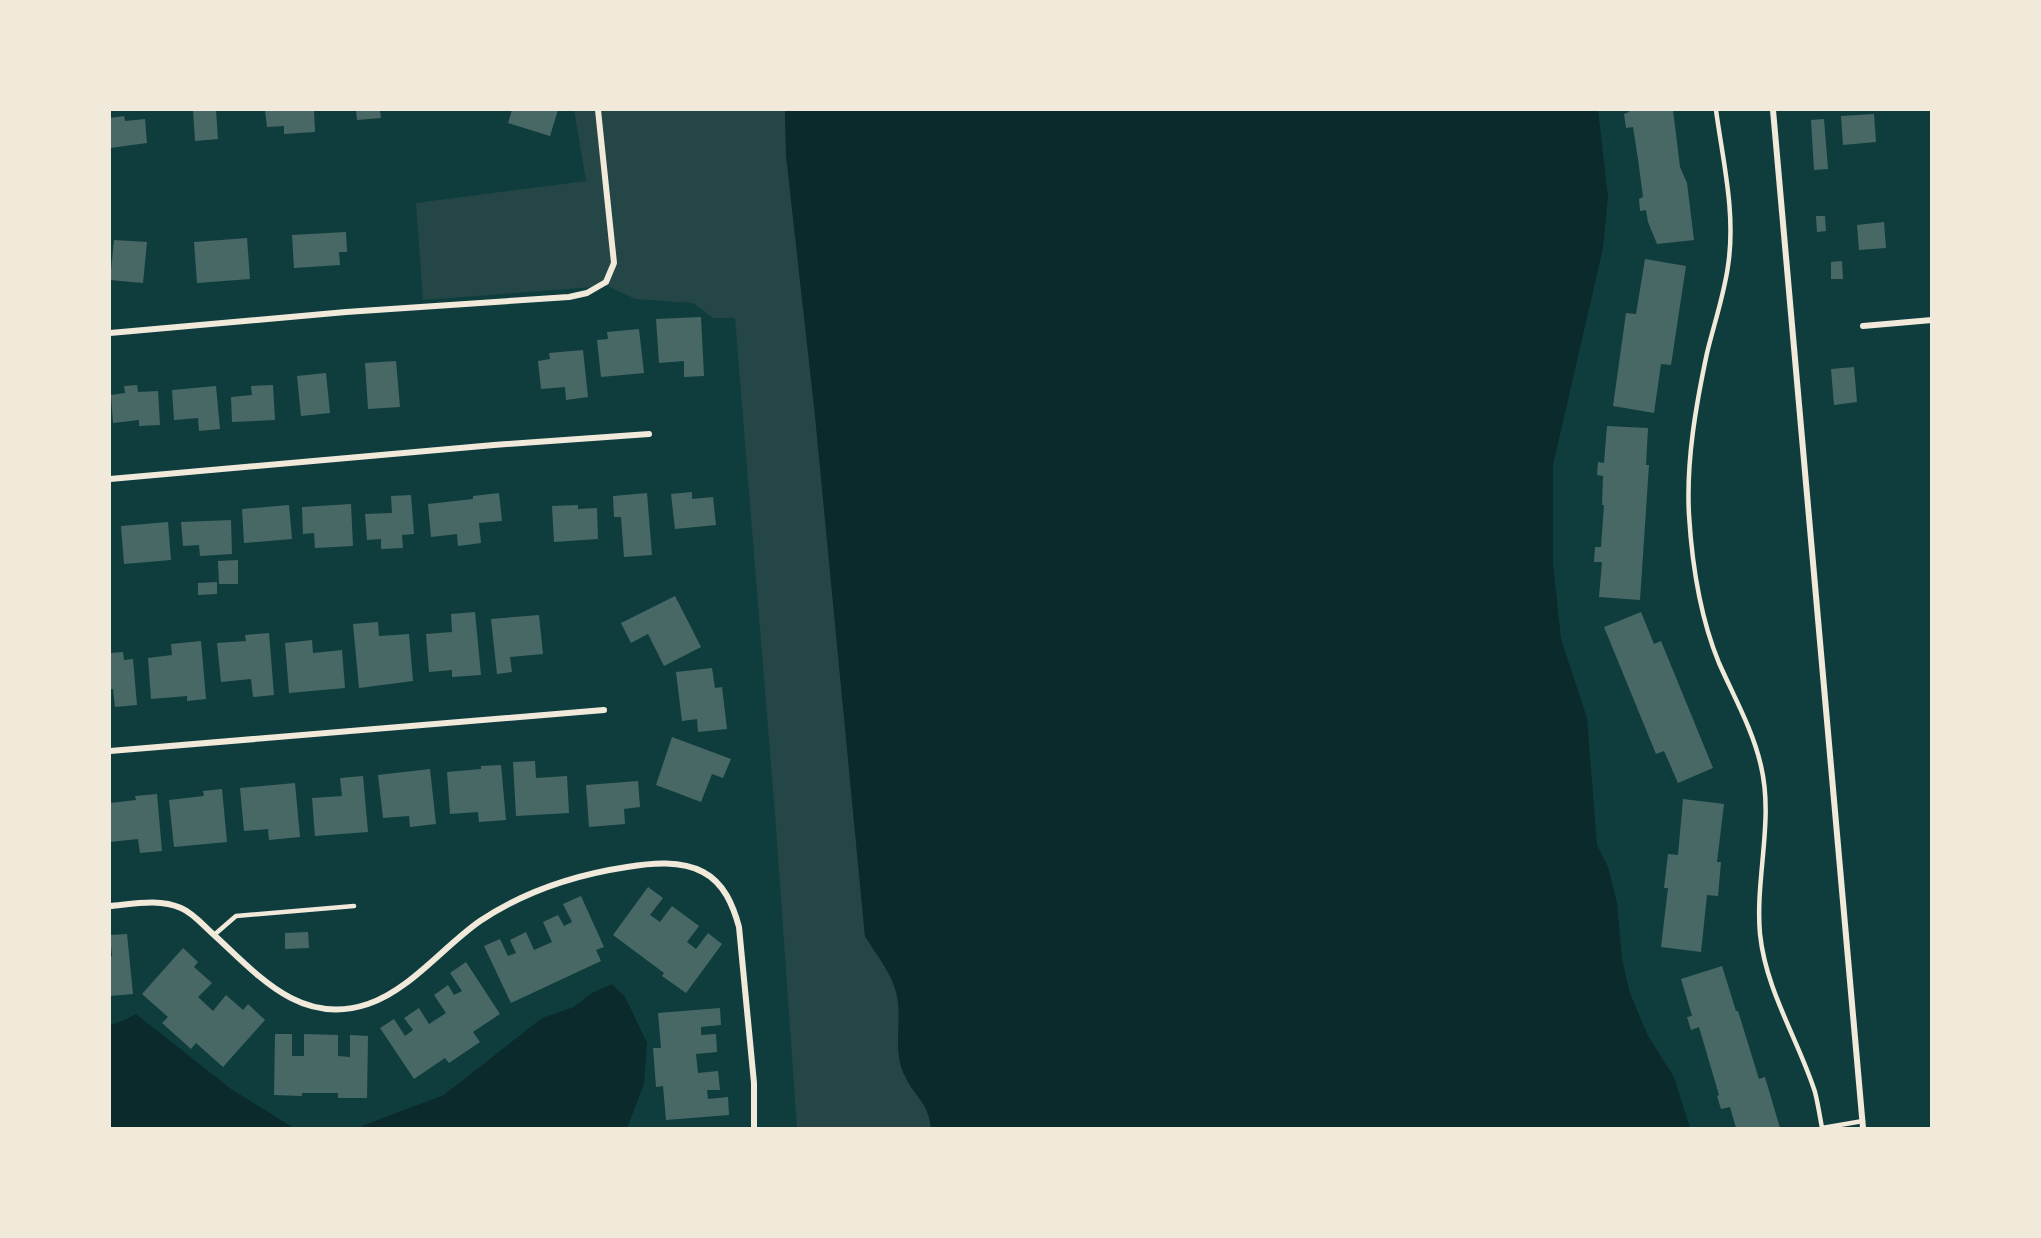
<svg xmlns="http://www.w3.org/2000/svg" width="2041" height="1238" viewBox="0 0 2041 1238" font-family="Overpass,sans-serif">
<rect width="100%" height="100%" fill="#0f3d3e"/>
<!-- green -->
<path fill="#244646" d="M574,110h211l1,45 29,260 50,521c12,20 31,42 33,66 3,24 -5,51 7,74 10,22 23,25 26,52h-134l-21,-301 -41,-509h-22l-20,-15 -58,-4 -27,-13 -185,14 -7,-97 170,-22z"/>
<!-- water -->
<path fill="#0a2a2b" d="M785,110h813l10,87 -5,51 -50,217v98l8,76 26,79 10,127 11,22 9,36 5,56 8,34 18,43 26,41 16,51h-759c-3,-27 -16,-30 -26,-52 -12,-23 -4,-49 -7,-74 -2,-24 -21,-46 -33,-66l-50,-521 -29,-260z
M612,984l13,13 22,46 -3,41 -17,44h-265v-2l82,-31 98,-77 32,-11 16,-13z
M136,1014l95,75 63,39h-184v-103l13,-4z"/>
<!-- building -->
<path fill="#486865" d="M193,110h23l2,29 -23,2z
M265,110h49l1,22 -31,2v-8l-17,1z
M356,110h24l1,8 -24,2z
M512,110h46l-8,26 -42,-13z
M1629,110h44l7,57 7,16 7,57 -37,4 -9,-22 -2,-12 -6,1 -1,-12 4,-2 -5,-38 -5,-32 -7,1 -2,-14 5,-2z
M1874,114l2,28 -33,3 -2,-29z
M124,116l1,5 20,-2 2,24 -37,5v-30z
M1824,119l4,50 -14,1 -3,-50z
M1816,216h9l1,15 -9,1z
M1884,222l2,26 -27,2 -2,-25z
M346,232l1,20h-8l1,13 -46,3 -2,-33z
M247,238l3,41 -53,4 -3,-41z
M114,240l33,2 -4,41 -33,-3z
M1645,259l41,7 -15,99 -10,-1 -7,49 -41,-7 13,-93 10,1z
M1842,261l1,18h-12v-17z
M701,317l3,59 -20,1v-16l-25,2 -3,-44z
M639,329l5,44 -43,4 -4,-37 11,-1 -1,-7z
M583,350l5,47 -22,3 -1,-13 -24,2 -3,-28 12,-2 -1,-6z
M396,361l4,46 -32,2 -3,-46z
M1854,367l3,35 -23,3 -3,-36z
M326,373l4,40 -29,3 -4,-40z
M137,385l1,7 20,-1 2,34 -21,1v-6l-26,3 -2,-28 14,-2 -1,-7z
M273,385l2,35 -43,2 -1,-25 21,-2 -1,-9z
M216,386l4,43 -21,2 -1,-13 -24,2 -2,-30z
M1607,426l41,2 -2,37h3l-9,135 -41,-3 3,-35h-8l1,-15h6l3,-42h-2l1,-29 -6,-1 1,-13 6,1z
M692,492v7l21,-2 3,28 -41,4 -4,-35z
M499,493l3,28 -23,2 2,20 -23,3 -1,-12 -26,3 -3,-33 45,-5v-3z
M647,493l5,62 -28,2 -3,-40h-7l-1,-21z
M411,495l3,39 -12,1 1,13 -22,1v-10l-14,1 -2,-26 27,-1 -1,-17z
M351,504l2,42 -38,2 -1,-15 -11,1 -1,-27z
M289,505l3,34 -48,4 -2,-34z
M578,505v4l19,-1 1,31 -44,3 -2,-36z
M231,520l1,34 -32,2 -1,-11 -16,1 -2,-24z
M168,522l3,38 -47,4 -3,-38z
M238,560v24h-19l-1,-23z
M217,582v12l-19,1v-12z
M675,596l26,51 -37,19 -16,-32 -17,9 -10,-20z
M475,612l6,63 -29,2v-7l-23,2 -3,-38 26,-2 -1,-18z
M1641,612l13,32 7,-3 52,127 -35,15 -14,-32 -8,3 -52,-127z
M539,615l4,39 -33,3 2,15 -15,2 -6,-55z
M378,622l1,14 30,-2 4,47 -54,7 -6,-64z
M269,633l5,62 -21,2 -2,-18 -30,3 -4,-39 29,-2 -1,-6z
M312,640l1,13 29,-3 3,38 -56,5 -4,-50z
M201,641l5,58 -19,2v-5l-36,3 -3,-41 24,-3 -1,-11z
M123,652l1,8 9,-1 4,46 -22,2 -2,-18h-3v-36z
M712,668l3,20 7,-1 5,42 -29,3 -1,-13 -15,2 -6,-49z
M672,737l59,22 -8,19 -11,-4 -11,28 -45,-17z
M535,761l1,17 31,-2 2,37 -53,3 -3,-54z
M501,765l5,55 -27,2 -1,-10 -28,2 -3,-42 34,-3v-3z
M430,769l6,55 -26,3 -1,-11 -26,2 -5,-43z
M363,776l5,56 -53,4 -3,-38 30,-2 -2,-18z
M638,781l2,26 -16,2 1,15 -36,3 -3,-42z
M295,783l5,54 -31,3 -1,-11 -24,2 -4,-43z
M222,789l5,53 -53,5 -5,-47 35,-4 -1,-5z
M157,794l5,57 -22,2 -2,-14 -28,3v-39l26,-3 -1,-4z
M1683,799l41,5 -7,58h4l-3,34 -11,-1 -6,57 -40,-5 7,-59h-4l4,-34 10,1z
M648,887l15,11 -13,17 10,7 12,-16 27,20 -12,16 9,7 12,-16 14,11 -36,49 -24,-17 2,-3 -51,-38z
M581,896l23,51 -8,3 5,11 -90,42 -27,-57 16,-7 8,17 8,-3 -6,-13 16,-8 8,18 18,-8 -9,-20 15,-7 6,11 8,-4 -9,-18z
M308,932l1,16 -24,1v-16z
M127,934l6,60 -23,2v-39l2,-1 -2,-21z
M183,948l15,14 -4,5 18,16 -14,14 15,14 13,-16 17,15 5,-6 17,16 -42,47 -27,-24 -5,6 -29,-26 6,-6 -26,-23z
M466,962l34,52 -27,18 7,10 -31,21 -4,-5 -31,21 -34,-51 14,-9 11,17 8,-6 -9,-12 15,-10 10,16 17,-11 -12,-18 14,-10 6,10 8,-4 -12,-18z
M1722,966l14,45h2l21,68 6,-2 15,51h-44l-6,-21 -9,2 -4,-13 2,-1 -20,-68 -8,3 -4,-13 5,-1 -11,-37z
M720,1008l1,17 -20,2v8l15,-1 1,18 -21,2 2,19 20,-2 2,19h-13l1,9 20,-2 1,18 -63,5 -3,-34 -7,1 -3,-39h8l-3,-35z
M275,1034h17v22h12v-22l34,1v21l12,1v-22l18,1 -1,62h-29v-5h-36v3l-28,-1z"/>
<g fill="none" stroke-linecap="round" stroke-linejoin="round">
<!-- service -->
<path stroke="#f1e9da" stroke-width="4.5" d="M1716,110c7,52 20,103 12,156 -4,29 -14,58 -21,87 -11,52 -21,108 -18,162 3,49 11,102 30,148 15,34 34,67 42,103 13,55 -6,112 -1,168 6,57 38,105 55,158 3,12 5,25 7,36l41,-7
M214,935l22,-19 118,-10"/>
<!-- minor -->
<path stroke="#f1e9da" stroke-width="6" d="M1773,110l90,1018
M1863,326l69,-6
M110,333l236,-21 223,-15 18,-4 19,-11 8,-19 -16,-153
M110,479l384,-34 155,-11
M110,751l494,-41
M110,906c22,-2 50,-8 71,2 12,5 22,17 32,26 44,40 87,93 155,70 42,-14 76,-58 112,-83 45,-30 94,-46 147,-54 24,-4 54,-7 76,5 21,11 30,33 36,55l15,156v45"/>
</g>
<!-- border -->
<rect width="2041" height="1238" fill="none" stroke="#f1e9da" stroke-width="222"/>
</svg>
